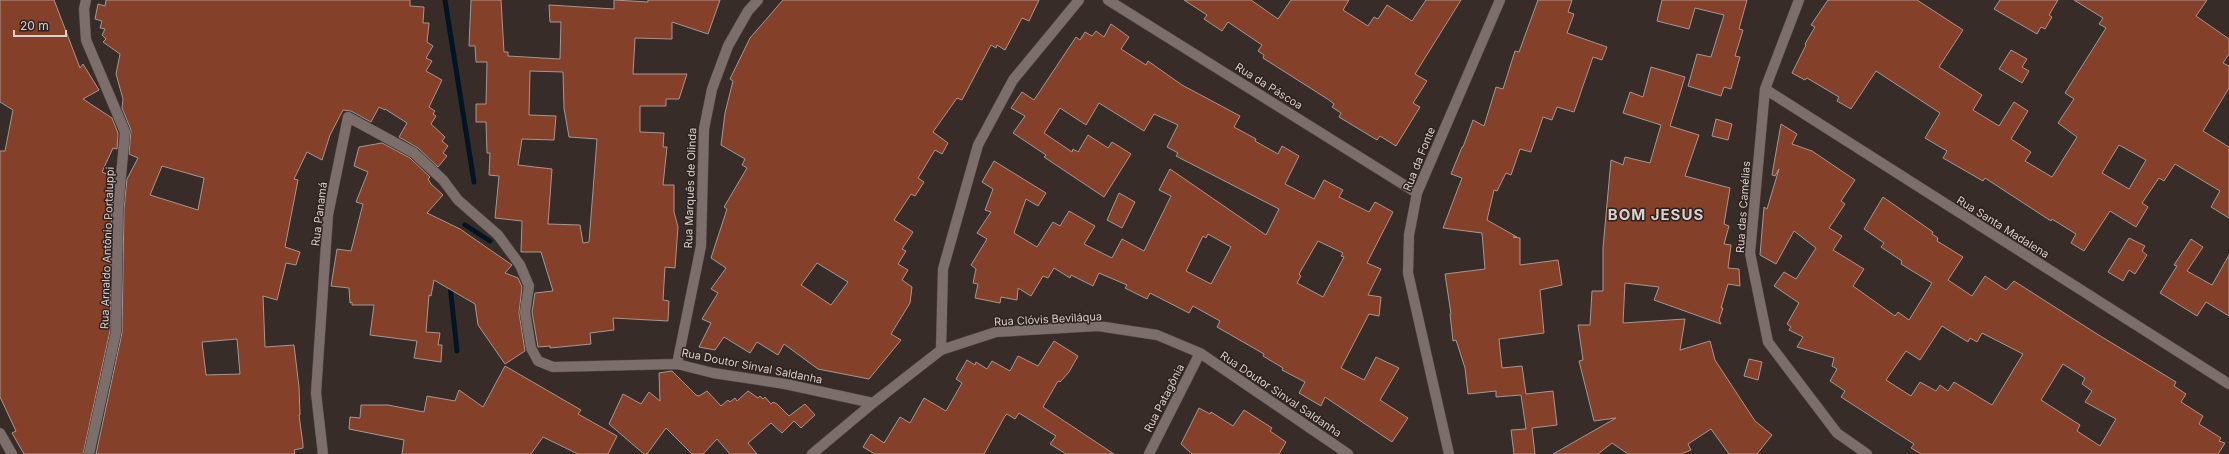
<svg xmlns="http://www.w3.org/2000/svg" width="2229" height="454" viewBox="0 0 2229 454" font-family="Inter,sans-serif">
<rect width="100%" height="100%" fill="#382c28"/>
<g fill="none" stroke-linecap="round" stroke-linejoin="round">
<!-- stream -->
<path stroke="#001523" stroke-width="5" d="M445,0l29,182
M465,225l25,16
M450,285l7,66"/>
</g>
<!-- building -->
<path fill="#854029" stroke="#a69792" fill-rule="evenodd" d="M0,0h54l26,68 3,-4 16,26 -16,9 29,19 6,15 -1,16 -4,-1 -11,24 12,5 -2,32 -2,122 -27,123h-59l-12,-21 4,-2 -16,-34v-246h5l8,-41 -13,-8z
M106,0h304v6l14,1 -1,16h6l-2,19 6,4 -7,12 6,3 -6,10 16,9 -13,27 6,4 -2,3 3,2 -5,8 14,13 -3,4 6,5 -5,7 4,3 -9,11 -20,-19 -19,-11 8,-14 -22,-14v1l-6,-3 -8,15 -20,-11 -8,-1 -13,25 -8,25 -15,-8 -13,27 4,1 -13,67 15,5 -4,13 -10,-2 -9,37 -14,-4 2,51 29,-2 5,42 1,28h-1l4,30v3l-9,2 1,4h-199l26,-121 2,-124 3,-30 11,-21 -9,-4 2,-24 -9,-22 1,-9 -7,-25 4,-20 -17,-12 3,-3 -4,-4 3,-6 -5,-1 2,-7 -7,-2 3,-15 7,2zM162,166l42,12 -6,32 -48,-15zM237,339l3,35 -34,1 -4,-33z
M471,0h30l3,52h4v4l52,3 1,-37h-11l-1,-17 65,4v-9l34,2v-2h72l-12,34 -36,-12v17l-37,-1 -2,36h54l-8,25h-13v7h-26v26l24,1 -1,14h4l-4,38h11v27l4,15 -3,41 -10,-1 -2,33 6,1 -1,20 -55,-3 1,12 -24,3 1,11 -41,4v-2l-12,1 -6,-35 3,-19 18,-2 -12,-39h-20l1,-31 -27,-3 4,-42 -10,-1 1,-22h-3l-1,-31h-10v-18h10l1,-42h-11l-1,-16h-6zM530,71l33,1 1,36 5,29 28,2 -8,103 -6,1 -3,-18 -32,-1 4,-55 -34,-4 4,-26 32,1 2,-24 -27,-1z
M783,0h256l-10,21 -7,-3 -17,32 -8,-5 -1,3 -5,-3 -29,55 -5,-2 -24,34 15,11 -6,11 -7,-4 -17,28 6,4 -9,14 -4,-2 -17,26 19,12 -11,17 4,2 -8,13 10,6 -6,10 10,7 -2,16 -19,31 10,6 -32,39 -51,-10 -34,-25 -6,11 -21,-13 -7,11 -26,-16 -9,13 -16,-3 12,-24 -9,-4 16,-26 -7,-4 15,-21 -15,-10 16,-49 -3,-2 23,-39 -5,-3 3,-6 -24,-14 4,-32 8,-32 -3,-2 20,-41zM817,263l31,19 -17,23 -30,-20z
M1184,0h67l27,19 13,-19h58l-6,10 25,16 6,-9 4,2 9,-14 25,16 14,-21h35l-46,74 12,7 -14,22 7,4 -24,39 -16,-10 -3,4 -38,-23 2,-4 -9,-6 2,-3 -5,-4 -66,-42 1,-3 -6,-4 4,-6 -34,-23 -6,9 -18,-12 3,-4z
M1538,0h34l-4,12 6,2 -7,19 40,14 -5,13 -9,-3 -19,55 -17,-5 -5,13 -9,-3 -12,35 -11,-3 -9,26 -5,-2 -9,18 -3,-1 -7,30 30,17h-4l7,1v27l38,-5 4,25 -22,5 4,43 -45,6 3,29 20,-2 4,28 27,-3 4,34 -25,3 3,26h-21l-3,-24 15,-1 -5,-34 -25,2v-6l-28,3 -3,-26 -9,-28 -3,1 -3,-27h1l-6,-40 40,-5 -3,-36 -39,-5 19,-50 -11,-4 11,-27h1l10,-27 11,6 12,-39 7,2 12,-38 4,1z
M1662,0h85l-8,29 4,1 -8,26 5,1 -9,32 -7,-2 -3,9 -33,-10 9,-32 14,3 13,-42 -29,-7 -6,21 -32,-8z
M1828,0h89l46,30 -24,37 43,28 -9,15 26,16 15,-24 14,9 -17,28 20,13 -6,9 27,16 25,-40 -19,-14 16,-24 -9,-6 41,-65 -7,-4 4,-6 -29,-18h133l-11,16 33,23v15l-6,9 6,3v22l-26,43 26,16v71l-18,-11 9,-16 -45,-27 -11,17 -5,-3 -17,25 6,4 -12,20 -26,-16 -26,40 -13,-8 5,-9 -24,-15 -1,2 -66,-43 -2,3 -40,-23 4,-7 -22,-13 15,-25 -64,-42 -25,38 -14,-8 2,-4 -32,-19 -2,2 -13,-7 14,-28 -1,-1 10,-17 -4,-2zM2119,145l27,15 -17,29 -27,-16z
M2000,0h58l-9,15 3,2 -7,12 -4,-2 -4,7 -43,-25z
M1111,24l18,13 -8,12 25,16 2,-4 34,24 58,31 -6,11 22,12 -1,2 23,13 4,-8 17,10 -14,28 29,15 10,-19 19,10 -4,7 30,15 6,-10 18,10 -26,51 14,6 -13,26 13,2 -2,19 -10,-2 -28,54 23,12 12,-23 23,11 -19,32 28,18 -16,24 -67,-45 -4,9 -22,-13 6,-11 -23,-12 1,-2 -20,-12 1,-2 -47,-27 3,-6 -27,-15 -4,7 -39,-20 -3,6 -22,-11 2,-3 -28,-12 -6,13 -22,-11 -1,3 -16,-10 -6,10 -5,-2 -12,20 -13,-8 -1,12 -16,-3 -1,6 -25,-5 3,-14 -5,-1 3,-14 -5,-4 16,-26 -10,-6 14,-21 -6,-2 8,-21 -11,-7 12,-21 52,32 -8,13 -12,-7 -12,34 23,14 16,-25 7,4 9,-15 26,15 -11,18 28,14 10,-19 22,12 27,-55 -12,-6 11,-21 96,66 13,-26 -103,-53 2,-3 -11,-6 11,-22 -24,-11 -10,17 -45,-28 -13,22 -26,-17 -16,25 28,19 1,-3 5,3 10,-17 20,13 4,-6 19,12 -27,43 -60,-40 2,-2 -33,-22 12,-17 -14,-8 11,-16 12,8 42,-63 4,3 5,-8 7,4 4,-5 8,6zM1208,234l23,13 -20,37 -25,-13 17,-35 3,2zM1318,241l25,12 -2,3 3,1 -21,40 -26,-14 4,-7 -2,-2z
M2011,50l16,9 -5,8 7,4 -7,12 -23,-14z
M1651,67l34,10 -15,49 29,9 -14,41 45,12 -6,36 5,2 -5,18 7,1 -3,23 11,1 1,17 -12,-2 -7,24h2l-4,12 2,4 -67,-24 5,-13 -34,-4 -2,40 62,-4 -5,31 30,-9 5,19 40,61 17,14 -15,19h-28l-18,-25 -23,15 3,6 -10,4h-53l-16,-11 -14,11h-45l63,-36 -22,3 -15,-60 4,-1 -5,-35h12l2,-34h11v-43l8,-88 12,5 2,-8 25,6 11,-38 -38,-12 7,-21 13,5z
M1716,119l16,5 -4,16 -16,-4z
M1781,124l16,10 -5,10 20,7 43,29 -14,21 4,3 -16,24 13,8 -9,14 31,19 -11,17 42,30 3,-4 11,8 23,-37 -31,-19 1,-3 -21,-14 3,-4 -20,-14 19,-32 50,35 -1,2 6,4 -1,3 26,16 -15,23 24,16 13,-20 21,14 8,-9 83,53 79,48 -2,4 12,8 -5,8 22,14 -4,8 22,14 -2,3 6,2 -7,11h-297l-10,-6 3,-4 -73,-47 4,-6 -15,-10 7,-12 -5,-3 2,-8 -37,-11 6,-10 -14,-7 2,-3 -4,-3 12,-21 -25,-17 10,-14 12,7 20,-31 -22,-17 -18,33 -16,-9 4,-48 3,2 12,-40 -4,7 -3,-1zM1942,326l26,16 2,-4 7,4 5,-9 41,21 -31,51 -38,-23 -6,9 -8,-6 -4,6 -16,-9 -9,14 -25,-16 20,-29 14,9zM2063,364l22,14 -3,6 10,7 -7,11 31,17 -16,27 -23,-15 3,-6 -39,-25z
M382,143l28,15 20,19 -2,2 3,5 12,11 -16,18 33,16 52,36 -7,8 13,5 4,9 -3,26 6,38 -20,13 -27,-39 -3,-21 -41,-24 -3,16 -2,-1 -3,37 14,1 -2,12h4l-1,17 -27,-4 3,-17 -47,-6 4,-30h-22v-3l-2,1 -1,-15 -18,-2 6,-37 14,2 12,-47 -7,-2 12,-30 -14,-6 5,-19z
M1119,193l16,9 -13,26 -15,-8z
M2129,238l16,8 -3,5 5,4 -12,19 -6,-4 -6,11 -15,-9z
M2191,239l12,8 -16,24 25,14 17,-30v61l-23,-14 -9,14 -37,-23 17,-27 -3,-1z
M1054,341l24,15 -9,16 -9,10 -2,-1 -15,26 71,47h-48l-16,-10 6,-8 -37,-23 -4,6 -8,-5 -2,2 -21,38h-109l-12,-7 8,-13 13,9 16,-26 10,6 14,-25 22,13 16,-28 -6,-4 11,-19 8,5 1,-3 11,7 5,-8 18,10 8,-15 20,10z
M1749,359l13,3 -4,18 -14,-4z
M505,366l76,44 -3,4 39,22 -9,18h-30l-35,-17 -12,17h-129l2,-14 -55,-11 1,-12 10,1 1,-13h27l36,7 3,-16 28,5 4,-11 24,17z
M672,371l24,24 3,1 8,-5 14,15 7,-6 2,2 5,-4 2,3 11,-10 10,7 2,-2 3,3 2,-2 6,7 2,-2 4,2 12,12 16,-12 10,11 -14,13 -7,-7 -12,12 -11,-10 -23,20 9,11h-27l-13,-15 -14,15h-11l-26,-26 -19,26h-3l-35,-30 14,-30 18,10 8,-12 11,9 -1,-28z
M1199,408l11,6 1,-2 22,14 11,-16 28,18 -2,3 16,11 -7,12h-87l-11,-10z"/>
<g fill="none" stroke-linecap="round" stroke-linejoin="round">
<defs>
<path id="minor" d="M86,0l-2,9 2,31 39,92 -7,77 -2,123 -27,122
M1108,0l309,193
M1799,0l-34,89 -15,164 18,89 69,91 30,21
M1765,89l464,295
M941,350l2,-81 35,-124 35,-65 66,-80
M677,364l24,-118 3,-117 8,-40 16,-43 20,-35 10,-11
M0,433l12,21
M323,454l-7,-61 12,-178 20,-98 66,36 29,27 15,20 40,35 22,30 9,21 -4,26 6,36 7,13 15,6 124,-3 36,9 72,11 88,19
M812,454l61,-51 68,-53 55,-18 102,-6 59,9 43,18 148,101
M1149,454l51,-101
M1449,454l-41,-181 1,-38 8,-42 83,-193"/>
</defs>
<!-- minor casing -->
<use href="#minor" stroke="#534946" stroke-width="11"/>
<!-- minor -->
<use href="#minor" stroke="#7c6e6a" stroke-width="10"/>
</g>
<g text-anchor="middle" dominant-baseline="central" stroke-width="3" stroke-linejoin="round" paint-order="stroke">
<!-- street labels -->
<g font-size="11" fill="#d9d1ce" stroke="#2e221f">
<text transform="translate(1269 86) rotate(32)">Rua da Páscoa</text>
<text transform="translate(1419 159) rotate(-68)">Rua da Fonte</text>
<text transform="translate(690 188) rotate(-88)">Rua Marquês de Olinda</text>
<text transform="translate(1743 207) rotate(-86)">Rua das Camélias</text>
<text transform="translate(319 214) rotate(-83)">Rua Panamá</text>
<text transform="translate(2003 227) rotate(32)">Rua Santa Madalena</text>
<text transform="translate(107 248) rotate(-88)">Rua Arnaldo Antônio Portaluppi</text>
<text transform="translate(1048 319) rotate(-3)">Rua Clóvis Beviláqua</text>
<text transform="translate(752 366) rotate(11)">Rua Doutor Sinval Saldanha</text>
<text transform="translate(1281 394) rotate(34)">Rua Doutor Sinval Saldanha</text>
<text transform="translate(1164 398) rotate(-63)">Rua Patagônia</text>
</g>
<!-- district labels -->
<g font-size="15" font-weight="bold" letter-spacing="1" fill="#d9d1ce" stroke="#2e221f">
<text x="1656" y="214">BOM JESUS</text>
</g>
</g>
<!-- scale -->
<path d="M14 30v6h52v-6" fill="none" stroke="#d9d1ce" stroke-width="2"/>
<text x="20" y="30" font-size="12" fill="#d9d1ce" stroke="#2e221f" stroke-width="3" paint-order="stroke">20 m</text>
</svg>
